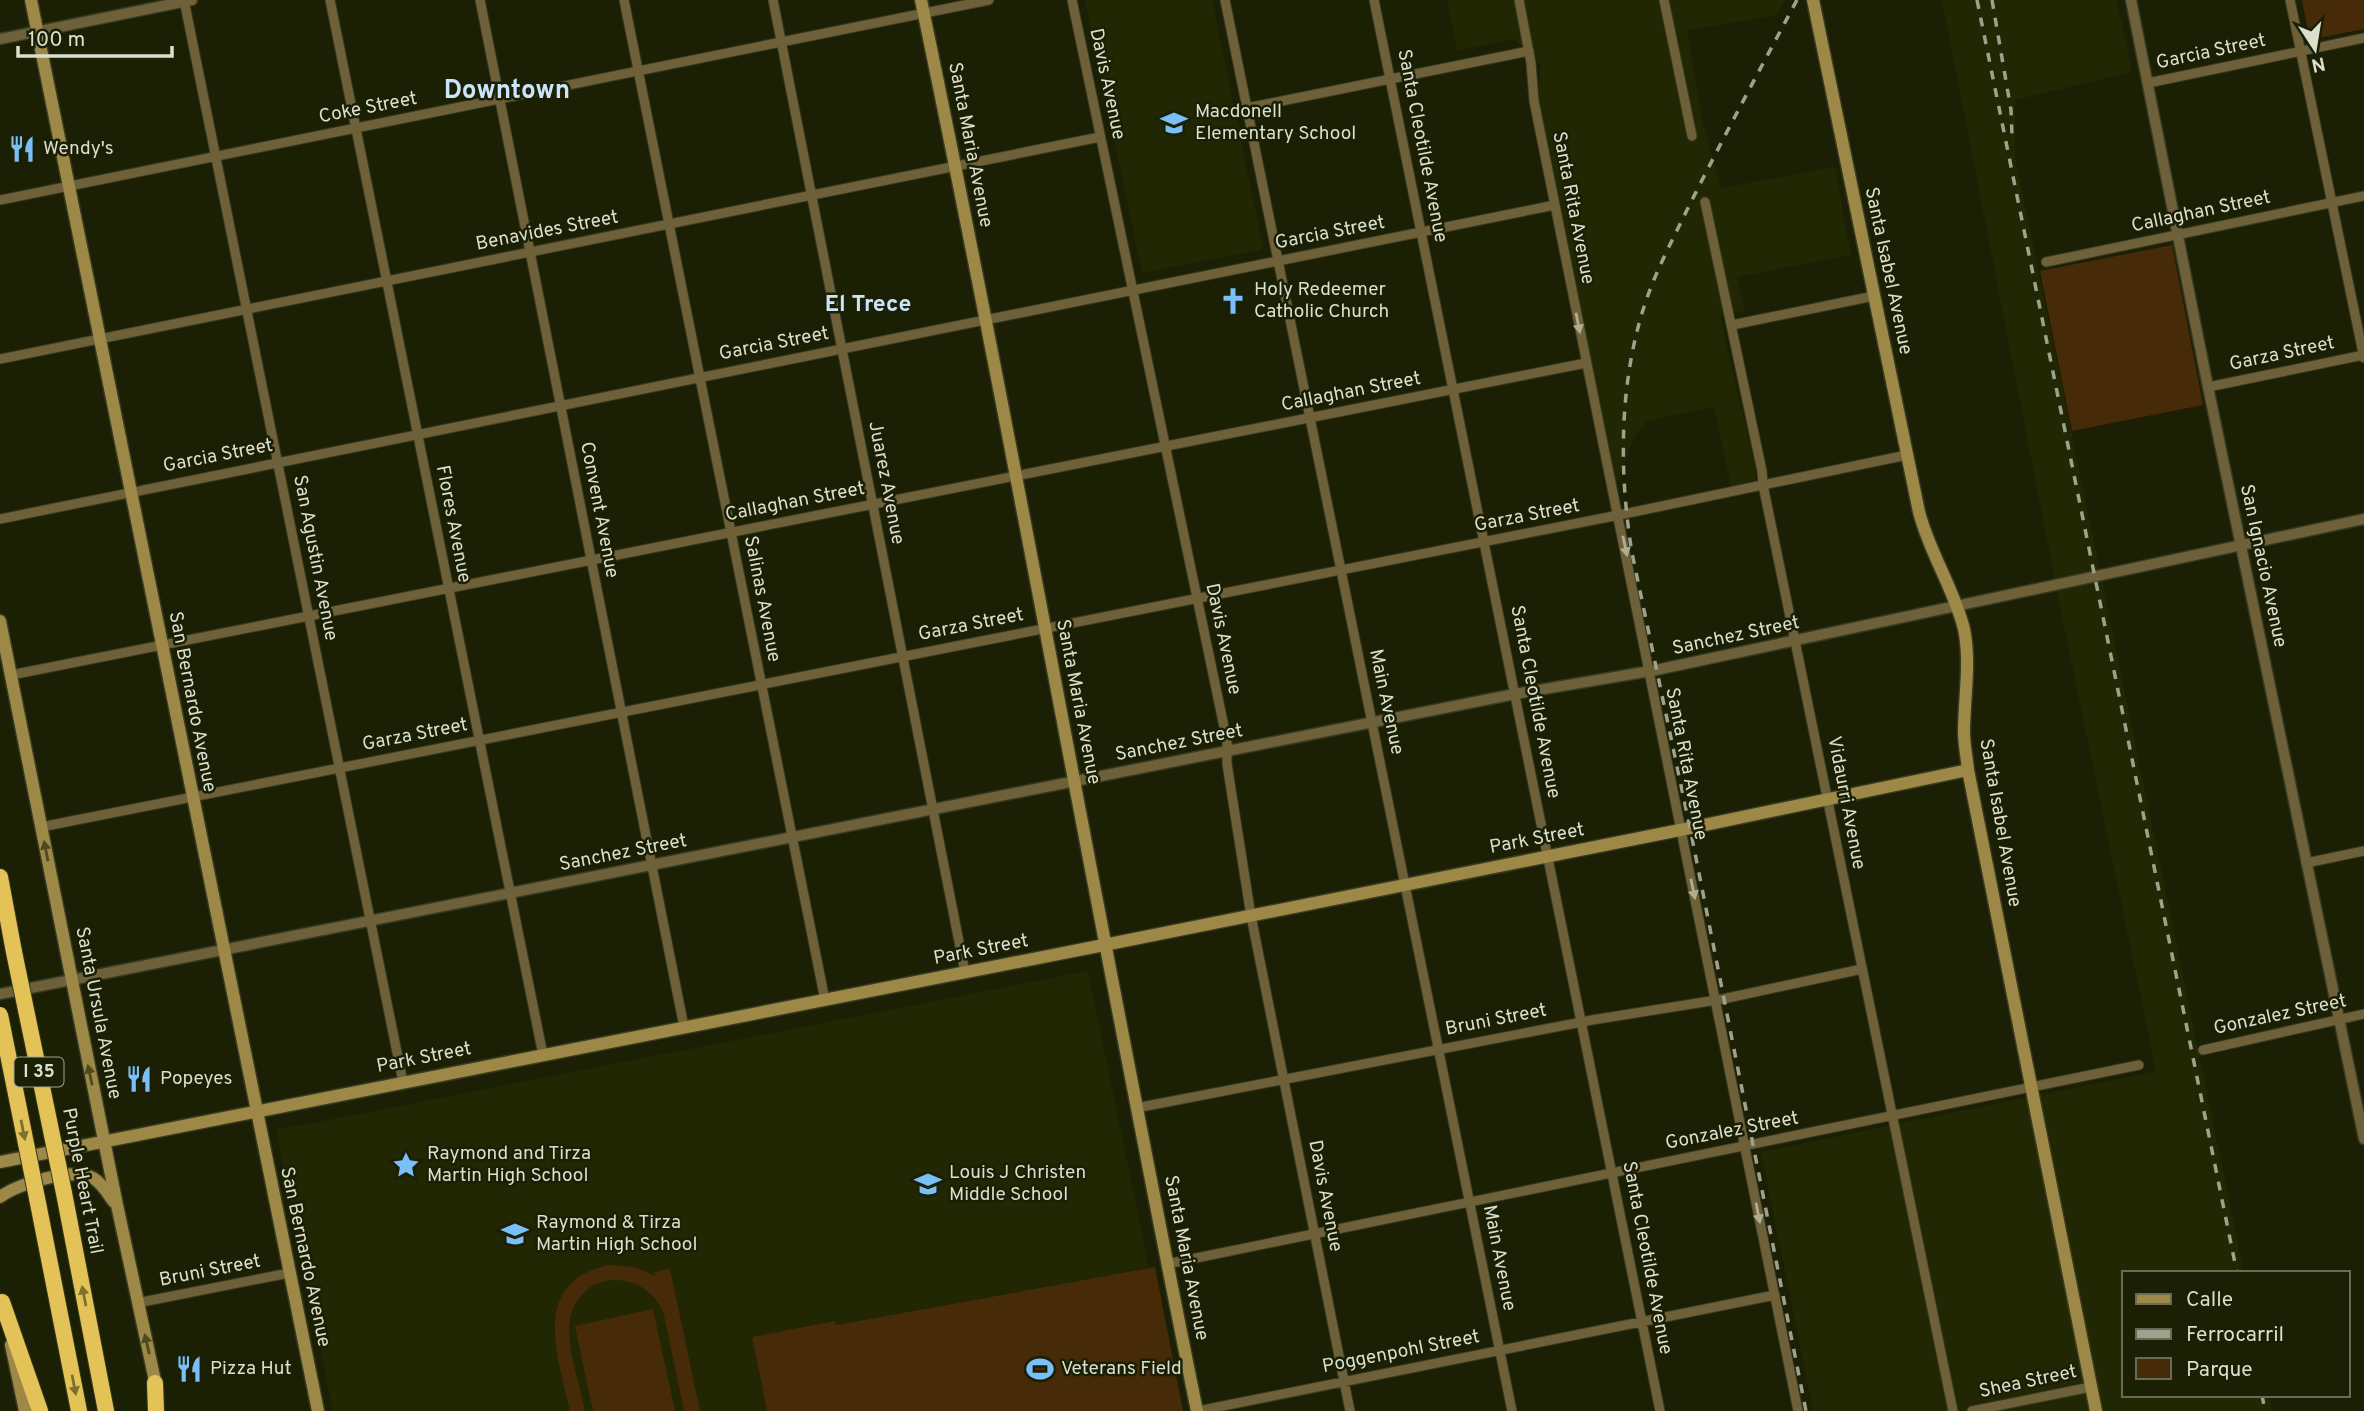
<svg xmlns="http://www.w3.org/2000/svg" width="2364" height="1411" viewBox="0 0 2364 1411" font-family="Overpass,sans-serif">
<rect width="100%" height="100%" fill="#1b1f04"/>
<!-- built -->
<path fill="#222703" d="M1085,0h127l51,247 -3,3 -118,23z
M1447,0h338l-9,15 -89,15 15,90 19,68 114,-21 16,88 -114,22 8,34 -25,6 35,148v16l-24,5 -17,-79 -68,14 -12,16 -18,50 -79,-387 4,-36 -28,-25 -56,12z
M1942,0h175l15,72 -117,28v57l229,1116h-120v122h145l3,16h-459l-52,-259 395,-81 -94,-454z
M1088,971l61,297 -313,57 -1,-4 -83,16 15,74h-434l-57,-281z"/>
<!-- green -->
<path fill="#472b08" d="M2302,0h62v29l-46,9 -9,-2z
M2172,245l31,160 -131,26 -32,-160z
M609,1265l26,2 20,9v-4l15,-3 30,142h-16l-20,-96c-16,-45 -80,-48 -93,0 -7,25 9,70 14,96h-15c-12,-55 -41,-129 39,-146z
M1155,1267l28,144h-416l-15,-74 83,-16 1,4z
M653,1309l22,102h-82l-18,-85z"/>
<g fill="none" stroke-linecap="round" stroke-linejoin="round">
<defs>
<path id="minor" d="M184,0l219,1082
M330,0l213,1055
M480,0l204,1027
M624,0l201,1000
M773,0l192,972
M1072,0l155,741v23l24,152 99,495
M1225,0l287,1411
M1374,0l286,1411
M1519,0l12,63 3,38 264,1310
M1664,0l28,136
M2290,0l74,358
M2148,83l216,-45
M1247,108l282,-57
M0,200l989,-200
M1705,202l57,269 1,14 190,926
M2046,262l318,-66
M1732,325l142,-29
M0,359l1100,-222
M2208,387l156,-32
M0,519l1555,-314
M11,675l1575,-312
M41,827l1578,-312 288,-60
M2306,863l58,-12
M2203,1050l161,-36
M1136,1108l456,-88 131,-21 139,-30
M1167,1264l972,-199
M137,1303l152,-30
M1198,1411l577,-116
M1972,1411l119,-24"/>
<path id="tertiary" d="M2131,0l77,387 156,752
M0,39l192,-39
M0,994l1515,-300 141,-24 708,-151"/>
<path id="secondary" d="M31,0l287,1411
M921,0c98,469 180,941 276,1411
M1813,0l106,512c11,42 35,77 45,117 7,34 0,69 0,103 0,13 3,26 4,38l128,641
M0,621l117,584 40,185
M0,1162l1104,-217 586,-117 278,-58
M0,1197c18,-13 72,-30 93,-19 9,5 15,16 21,24
M11,1345l14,66"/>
<path id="motorway" d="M0,877l14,75
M64,1193l42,218
M37,1198l42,213
M2,1302l38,109
M155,1383l1,28"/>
</defs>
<!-- minor casing -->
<use href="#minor" stroke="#363a20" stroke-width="11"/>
<!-- tertiary casing -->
<use href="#tertiary" stroke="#363a20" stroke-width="13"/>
<!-- secondary casing -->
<use href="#secondary" stroke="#363a20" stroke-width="15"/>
<!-- motorway casing -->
<use href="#motorway" stroke="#363a20" stroke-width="18"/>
<!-- minor -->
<use href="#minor" stroke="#6e613a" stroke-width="9"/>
<!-- tertiary -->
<use href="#tertiary" stroke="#6e613a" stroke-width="10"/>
<!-- secondary -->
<use href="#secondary" stroke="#9d8847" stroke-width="12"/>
<!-- motorway -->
<use href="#motorway" stroke="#e3c258" stroke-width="16"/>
<!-- rail -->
<path stroke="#9da18d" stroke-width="3.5" stroke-dasharray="9 9" stroke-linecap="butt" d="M1797,0c-37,69 -74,138 -109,208 -16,33 -34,66 -45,102 -24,77 -24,164 -11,243l58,275 116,583
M1977,0l260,1273
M1992,0l19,110 1,25
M2262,1395l3,16"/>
<defs>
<path id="motorway-bridge" d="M14,952l50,241
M0,1015l37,183"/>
</defs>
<!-- motorway-bridge casing -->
<use href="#motorway-bridge" stroke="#363a20" stroke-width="18" stroke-linecap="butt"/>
<!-- motorway-bridge -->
<use href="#motorway-bridge" stroke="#e3c258" stroke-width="16"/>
</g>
<!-- one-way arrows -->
<defs><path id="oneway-solid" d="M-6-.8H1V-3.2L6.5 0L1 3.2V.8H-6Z" transform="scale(1.75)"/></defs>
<g fill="#afad93">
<use href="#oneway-solid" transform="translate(1578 323) rotate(79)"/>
<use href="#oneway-solid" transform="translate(1625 546) rotate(78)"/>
<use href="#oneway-solid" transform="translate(1693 889) rotate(78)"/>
<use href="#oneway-solid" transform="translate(1758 1213) rotate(79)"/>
</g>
<g fill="#4f491f">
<use href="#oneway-solid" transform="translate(46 851) rotate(-101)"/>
<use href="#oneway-solid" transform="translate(90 1075) rotate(-102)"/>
<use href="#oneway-solid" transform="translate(147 1344) rotate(-103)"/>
</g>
<g fill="#7f702e">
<use href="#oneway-solid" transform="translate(23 1130) rotate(79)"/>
<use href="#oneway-solid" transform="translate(84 1296) rotate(-101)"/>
<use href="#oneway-solid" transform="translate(74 1385) rotate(79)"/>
</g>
<!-- icons -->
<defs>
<symbol id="school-bare" viewBox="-9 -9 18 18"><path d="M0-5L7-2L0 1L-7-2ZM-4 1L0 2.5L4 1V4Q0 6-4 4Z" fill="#7abff8" stroke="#1b1f04" stroke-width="2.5" paint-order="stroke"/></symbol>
<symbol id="restaurant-bare" viewBox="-9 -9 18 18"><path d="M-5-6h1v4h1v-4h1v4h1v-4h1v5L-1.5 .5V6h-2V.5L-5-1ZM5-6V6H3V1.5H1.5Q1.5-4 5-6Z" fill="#7abff8" stroke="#1b1f04" stroke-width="2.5" paint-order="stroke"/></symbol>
<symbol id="church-bare" viewBox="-9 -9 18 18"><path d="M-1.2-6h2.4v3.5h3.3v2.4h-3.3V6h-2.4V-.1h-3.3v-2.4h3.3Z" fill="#7abff8" stroke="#1b1f04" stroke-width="2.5" paint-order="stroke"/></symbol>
<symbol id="sight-bare" viewBox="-9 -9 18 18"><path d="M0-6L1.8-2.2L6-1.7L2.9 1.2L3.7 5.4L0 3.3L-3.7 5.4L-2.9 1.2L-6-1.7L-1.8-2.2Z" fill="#7abff8" stroke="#1b1f04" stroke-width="2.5" paint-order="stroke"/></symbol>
<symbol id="stadium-bare" viewBox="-9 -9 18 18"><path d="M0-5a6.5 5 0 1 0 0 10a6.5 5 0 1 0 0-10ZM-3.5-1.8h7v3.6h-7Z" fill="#7abff8" stroke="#1b1f04" stroke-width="2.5" paint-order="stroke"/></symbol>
</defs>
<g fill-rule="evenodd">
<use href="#school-bare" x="1155" y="104" width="38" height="38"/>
<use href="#restaurant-bare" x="3" y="130" width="38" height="38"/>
<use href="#church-bare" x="1214" y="282" width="38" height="38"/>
<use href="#restaurant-bare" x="120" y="1060" width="38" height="38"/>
<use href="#sight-bare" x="387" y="1146" width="38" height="38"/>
<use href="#school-bare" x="909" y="1165" width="38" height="38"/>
<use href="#school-bare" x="496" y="1215" width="38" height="38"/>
<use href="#restaurant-bare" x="170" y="1350" width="38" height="38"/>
<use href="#stadium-bare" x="1021" y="1350" width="38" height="38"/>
</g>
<g text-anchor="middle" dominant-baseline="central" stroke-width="5" stroke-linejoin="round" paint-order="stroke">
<!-- shield labels -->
<rect fill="#1b1f04" stroke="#a1a591" stroke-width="2" x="14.5" y="1057.5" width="49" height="29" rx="5"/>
<g font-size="18" font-weight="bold" fill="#dbdfce">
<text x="39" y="1072">I 35</text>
</g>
<!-- street labels -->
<g font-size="19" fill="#dbdfce" stroke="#1b1f04">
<text transform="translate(2211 52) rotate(-12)">Garcia Street</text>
<text transform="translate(1107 84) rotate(78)">Davis Avenue</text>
<text transform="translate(368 108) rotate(-11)">Coke Street</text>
<text transform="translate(970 145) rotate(79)">Santa Maria Avenue</text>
<text transform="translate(1422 146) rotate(79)">Santa Cleotilde Avenue</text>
<text transform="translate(1573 208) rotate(79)">Santa Rita Avenue</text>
<text transform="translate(2201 212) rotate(-12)">Callaghan Street</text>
<text transform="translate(547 231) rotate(-11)">Benavides Street</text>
<text transform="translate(1330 233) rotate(-11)">Garcia Street</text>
<text transform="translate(1888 271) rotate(78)">Santa Isabel Avenue</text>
<text transform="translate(774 344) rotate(-11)">Garcia Street</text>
<text transform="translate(2282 354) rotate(-12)">Garza Street</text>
<text transform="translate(1351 392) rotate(-11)">Callaghan Street</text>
<text transform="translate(218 456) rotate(-11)">Garcia Street</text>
<text transform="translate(886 483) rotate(79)">Juarez Avenue</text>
<text transform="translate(795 502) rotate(-11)">Callaghan Street</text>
<text transform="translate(599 510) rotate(79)">Convent Avenue</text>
<text transform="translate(1527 516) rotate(-11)">Garza Street</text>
<text transform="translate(453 524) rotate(79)">Flores Avenue</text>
<text transform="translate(315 558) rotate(79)">San Agustin Avenue</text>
<text transform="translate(2263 566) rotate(78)">San Ignacio Avenue</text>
<text transform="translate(762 599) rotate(79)">Salinas Avenue</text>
<text transform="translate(971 625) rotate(-11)">Garza Street</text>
<text transform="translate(1736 636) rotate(-12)">Sanchez Street</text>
<text transform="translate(1223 639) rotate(78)">Davis Avenue</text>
<text transform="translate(192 702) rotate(79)">San Bernardo Avenue</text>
<text transform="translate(1078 702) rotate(79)">Santa Maria Avenue</text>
<text transform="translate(1386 702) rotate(78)">Main Avenue</text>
<text transform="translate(1535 702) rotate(79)">Santa Cleotilde Avenue</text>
<text transform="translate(415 735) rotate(-11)">Garza Street</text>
<text transform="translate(1179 743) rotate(-11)">Sanchez Street</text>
<text transform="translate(1686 764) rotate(79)">Santa Rita Avenue</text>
<text transform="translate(1846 803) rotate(79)">Vidaurri Avenue</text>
<text transform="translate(2000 823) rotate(80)">Santa Isabel Avenue</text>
<text transform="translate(1537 839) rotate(-11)">Park Street</text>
<text transform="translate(623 853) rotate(-11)">Sanchez Street</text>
<text transform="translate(981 950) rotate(-11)">Park Street</text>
<text transform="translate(98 1013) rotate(79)">Santa Ursula Avenue</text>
<text transform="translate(2280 1015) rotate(-12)">Gonzalez Street</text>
<text transform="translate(1496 1020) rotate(-11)">Bruni Street</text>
<text transform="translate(424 1058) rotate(-11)">Park Street</text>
<text transform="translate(1732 1131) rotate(-11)">Gonzalez Street</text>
<text transform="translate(82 1181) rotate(79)">Purple Heart Trail</text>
<text transform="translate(1325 1196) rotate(79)">Davis Avenue</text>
<text transform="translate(305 1257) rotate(78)">San Bernardo Avenue</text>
<text transform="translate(1186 1258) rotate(79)">Santa Maria Avenue</text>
<text transform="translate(1499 1258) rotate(79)">Main Avenue</text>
<text transform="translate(1647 1258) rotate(79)">Santa Cleotilde Avenue</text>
<text transform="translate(210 1271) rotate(-11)">Bruni Street</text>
<text transform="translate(1401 1352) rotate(-11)">Poggenpohl Street</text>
<text transform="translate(2028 1382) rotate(-12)">Shea Street</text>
</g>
<!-- poi labels -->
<g font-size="19" fill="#dbdfce" stroke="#1b1f04" text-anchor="start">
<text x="1195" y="112">Macdonell<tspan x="1195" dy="22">Elementary School</tspan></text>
<text x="43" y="149">Wendy's</text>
<text x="1254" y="290">Holy Redeemer<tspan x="1254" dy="22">Catholic Church</tspan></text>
<text x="160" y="1079">Popeyes</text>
<text x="427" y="1154">Raymond and Tirza<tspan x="427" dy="22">Martin High School</tspan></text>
<text x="949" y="1173">Louis J Christen<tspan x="949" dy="22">Middle School</tspan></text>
<text x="536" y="1223">Raymond &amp; Tirza<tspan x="536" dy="22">Martin High School</tspan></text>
<text x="210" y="1369">Pizza Hut</text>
<text x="1061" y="1369">Veterans Field</text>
</g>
<!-- quarter labels -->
<g font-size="23" font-weight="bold" fill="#cbe4fa" stroke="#1b1f04">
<text x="868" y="305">El Trece</text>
</g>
<!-- district labels -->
<g font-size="26" font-weight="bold" fill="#cbe4fa" stroke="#1b1f04">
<text x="507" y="91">Downtown</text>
</g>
</g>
<!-- legend -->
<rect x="2122" y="1271" width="228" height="126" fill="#1b1f04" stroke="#686c55" stroke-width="2"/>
<rect x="2136" y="1294" width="35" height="10" fill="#9d8847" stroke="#686c55" stroke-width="2"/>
<text x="2186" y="1306" font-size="21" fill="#dbdfce">Calle</text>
<rect x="2136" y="1329" width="35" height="10" fill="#9da18d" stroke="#686c55" stroke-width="2"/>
<text x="2186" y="1341" font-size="21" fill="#dbdfce">Ferrocarril</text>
<rect x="2136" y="1358" width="35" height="21" fill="#472b08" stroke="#686c55" stroke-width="2"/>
<text x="2186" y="1376" font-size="21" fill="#dbdfce">Parque</text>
<!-- north arrow -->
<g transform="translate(2315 49) rotate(168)" stroke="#1b1f04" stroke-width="5" paint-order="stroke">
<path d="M0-5L12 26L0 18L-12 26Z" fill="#dbdfce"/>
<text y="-10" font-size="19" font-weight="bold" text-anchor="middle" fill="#dbdfce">N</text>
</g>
<!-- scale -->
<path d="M18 46v10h154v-10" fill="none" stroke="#dbdfce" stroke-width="3.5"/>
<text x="28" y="46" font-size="21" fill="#dbdfce" stroke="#1b1f04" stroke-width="5" paint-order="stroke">100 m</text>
</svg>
